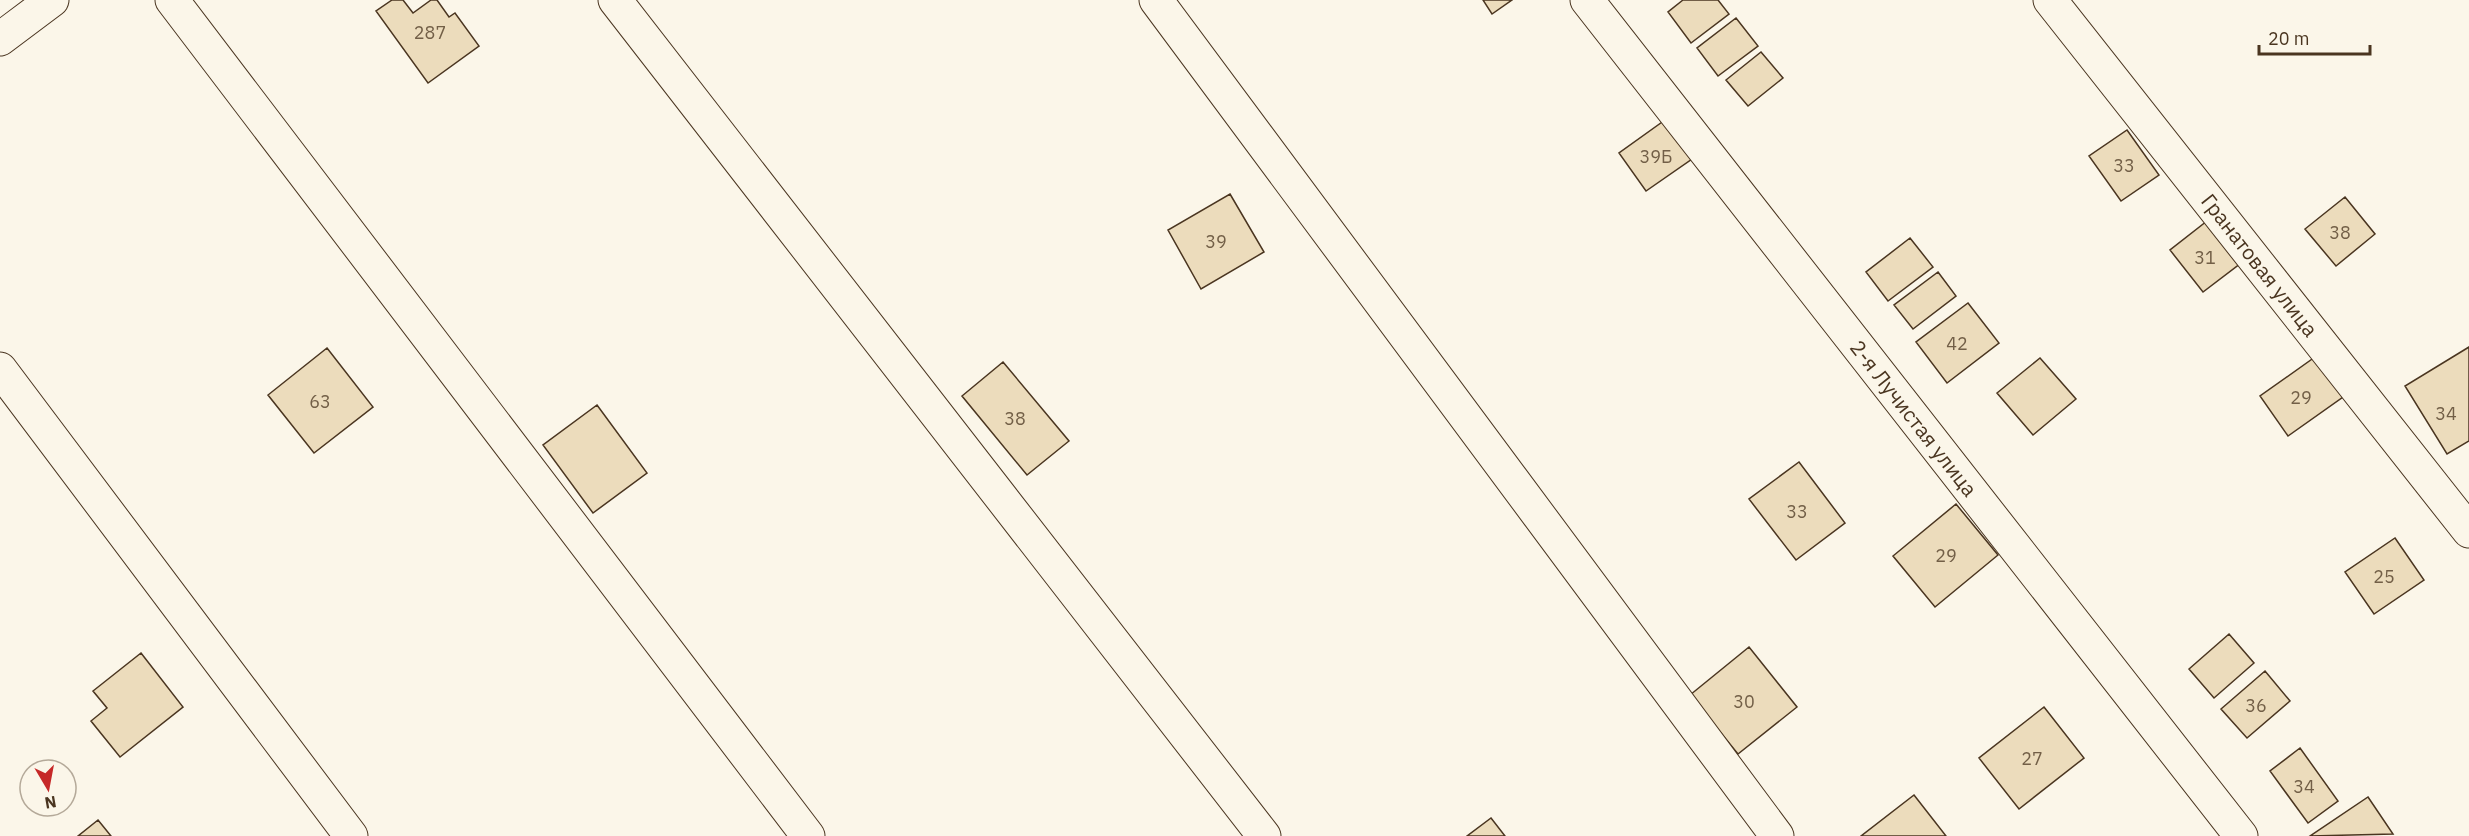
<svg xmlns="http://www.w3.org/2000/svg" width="2469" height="836" viewBox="0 0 2469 836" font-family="'IBM Plex Sans',sans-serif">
<rect width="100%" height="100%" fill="#fbf6e9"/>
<!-- building -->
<path fill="#ecdcbc" stroke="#4a3520" stroke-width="1.5" d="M392,0h11l10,13 18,-13h6l12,17 6,-4 24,33 -51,37 -52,-72z
M1483,0h29l-20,14z
M1683,0h35l11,14 -38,29 -23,-31z
M1736,18l22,28 -40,30 -21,-28z
M1761,52l22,26 -35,28 -22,-26z
M1665,120l27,39 -46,32 -27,-38z
M2127,130l32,45 -38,26 -32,-45z
M1230,194l34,58 -63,37 -33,-59z
M2345,197l30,37 -39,32 -31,-37z
M2207,221l34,42 -38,29 -33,-42z
M1910,238l23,29 -45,34 -22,-29z
M1938,272l18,24 -43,33 -19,-24z
M1968,303l31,40 -52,40 -31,-41z
M2469,347v94l-22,13 -42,-68z
M327,348l46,59 -59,46 -46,-58z
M2315,357l28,40 -55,39 -28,-40z
M2040,358l36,41 -43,36 -36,-42z
M1003,362l66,79 -42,34 -65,-79z
M597,405l50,68 -54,40 -50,-68z
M1799,462l46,61 -49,37 -47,-61z
M1956,504l42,51 -63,52 -42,-51z
M2395,538l29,42 -50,34 -29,-42z
M2229,634l25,29 -40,35 -25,-29z
M1749,647l48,60 -59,47 -48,-59z
M141,653l42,54 -63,50 -29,-36 16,-13 -14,-17z
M2265,671l25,30 -43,37 -26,-29z
M2044,707l40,51 -65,51 -40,-51z
M2300,748l38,53 -30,22 -38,-52z
M1914,795l32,41h-85z
M2368,797l25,37 -83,2z
M1491,818l14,18h-38z
M98,820l13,16h-33z"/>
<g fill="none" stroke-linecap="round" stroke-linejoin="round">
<defs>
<path id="minor" d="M172,0l636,836
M615,0l649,836
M1156,0l621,836
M1587,0l654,836
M2050,0l419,531
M0,39l52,-39
M0,369l351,467"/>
</defs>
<!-- minor casing -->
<use href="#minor" stroke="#4a3520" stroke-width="35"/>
<!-- minor -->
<use href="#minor" stroke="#fbf6e9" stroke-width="33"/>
</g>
<g text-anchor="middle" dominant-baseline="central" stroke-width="4.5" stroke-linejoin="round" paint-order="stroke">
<!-- number labels -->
<g font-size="18" fill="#725f47">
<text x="430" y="32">287</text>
<text x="1656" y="156">39Б</text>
<text x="2124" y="165">33</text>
<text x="2340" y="232">38</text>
<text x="1216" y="241">39</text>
<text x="2205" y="257">31</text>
<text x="1957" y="343">42</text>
<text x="2301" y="397">29</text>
<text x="320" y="401">63</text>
<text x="2446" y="413">34</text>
<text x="1015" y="418">38</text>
<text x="1797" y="511">33</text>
<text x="1946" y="555">29</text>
<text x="2384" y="576">25</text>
<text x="1744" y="701">30</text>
<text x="2256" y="705">36</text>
<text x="2032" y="758">27</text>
<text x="2304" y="786">34</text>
</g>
<!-- street labels -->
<g font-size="21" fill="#4a3520" stroke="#fbf6e9">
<text transform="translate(2260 265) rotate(52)">Гранатовая улица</text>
<text transform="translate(1914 418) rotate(52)">2-я Лучистая улица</text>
</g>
</g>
<!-- north arrow -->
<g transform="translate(48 788) rotate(170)"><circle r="28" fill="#fbf6e9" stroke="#b4a999" stroke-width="1.5"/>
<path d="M0-4.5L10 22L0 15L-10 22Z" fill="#c62828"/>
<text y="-9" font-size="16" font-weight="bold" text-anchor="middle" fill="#4a3520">N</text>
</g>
<!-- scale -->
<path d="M2259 45v9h111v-9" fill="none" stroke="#4a3520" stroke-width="3"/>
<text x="2268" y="45" font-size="18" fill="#4a3520" stroke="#fbf6e9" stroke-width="4.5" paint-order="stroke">20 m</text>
</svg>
